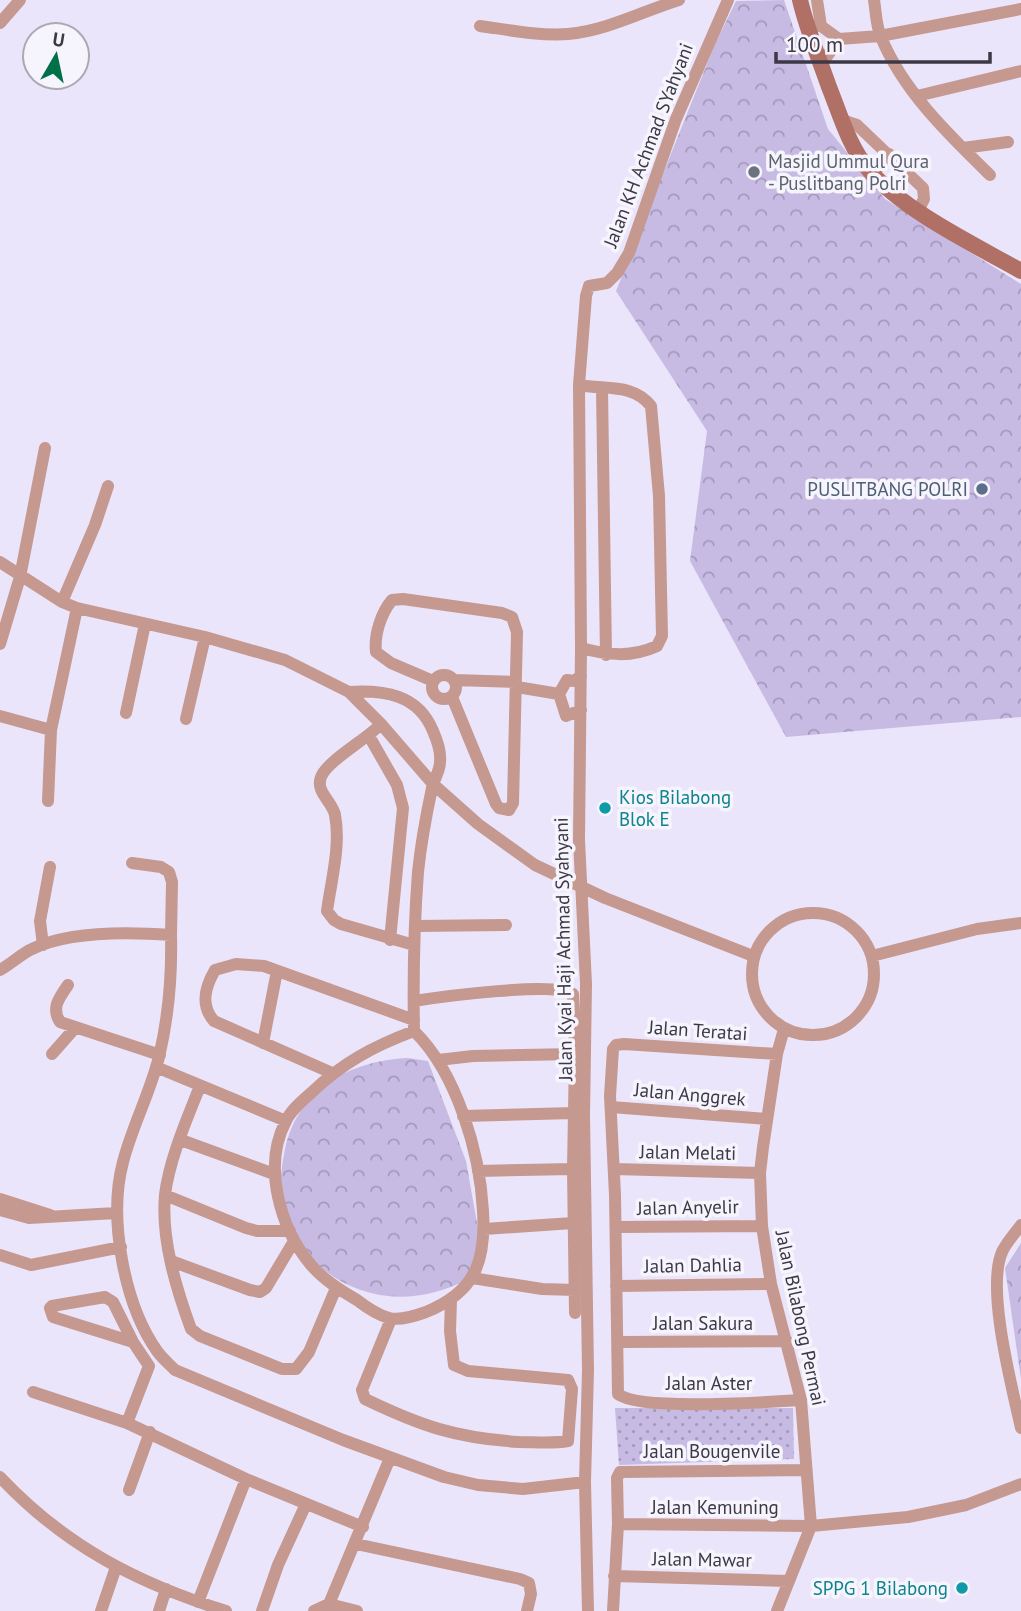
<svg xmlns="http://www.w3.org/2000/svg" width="1021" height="1611" viewBox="0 0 1021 1611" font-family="'PT Sans',sans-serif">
<defs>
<pattern id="grass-dots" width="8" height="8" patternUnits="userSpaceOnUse" patternTransform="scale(1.75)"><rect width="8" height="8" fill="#c7bbe3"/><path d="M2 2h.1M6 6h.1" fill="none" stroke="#a399ba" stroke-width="1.8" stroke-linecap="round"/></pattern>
<pattern id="park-crowns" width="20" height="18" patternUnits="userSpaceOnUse" patternTransform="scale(1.75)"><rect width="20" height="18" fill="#c7bbe3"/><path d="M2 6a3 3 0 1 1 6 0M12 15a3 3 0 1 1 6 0" fill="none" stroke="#a399ba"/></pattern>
</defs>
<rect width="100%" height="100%" fill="#ebe5fb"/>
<!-- grass -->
<path fill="url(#grass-dots)" d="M615,1408h178l1,51 -175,6z"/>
<!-- park -->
<path fill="url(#park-crowns)" d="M784,0l44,129 57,70 136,85v433l-235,20 -96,-176 17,-130 -91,-140 99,-247 21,-43z
M408,1058l20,3 38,100 14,79 -12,39c-77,42 -168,7 -186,-82 -3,-16 0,-32 3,-48 14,-61 64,-88 123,-91z
M1021,1243v136l-16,-111z"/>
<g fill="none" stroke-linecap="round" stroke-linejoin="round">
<!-- street -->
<path stroke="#c59890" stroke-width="12" d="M817,0l4,26
M874,0c2,12 2,26 7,37 22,54 68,98 109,138
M0,23l20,-23
M806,25l15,1 18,13 41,-3 141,-27
M480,26c29,4 59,10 88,8 38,-3 75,-23 111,-34
M821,65l18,-26
M917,96l104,-25
M842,120l15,5 66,63 1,11 -6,12
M963,148l45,-6
M873,174l16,-20
M579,385c26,5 54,-2 72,21l8,90 3,140 -5,10c-26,12 -49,9 -76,2
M602,389l4,266
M0,562l62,40 15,6 128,29 80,23 64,32 32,32 52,60 45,40 57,41 70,33 148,58
M62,602l33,-77 13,-39
M0,644l20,-67 25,-129
M432 687a12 12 0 1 1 24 0a12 12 0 1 1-24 0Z
M581,676l-7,5 -7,-1 -8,14 7,22 15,-6
M454,680l62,2
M433,681l-42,-18 -15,-11c-2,-17 5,-39 16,-52l11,-1 99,14 10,4 5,15 -4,171 -4,7 -10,-2 -3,-4 -44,-107
M517,687l42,7
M349,692c35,-2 69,2 84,39 4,9 8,22 7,31 0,9 -6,17 -8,26 -6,28 -11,55 -14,84 -4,53 -5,106 -4,159 43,42 66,122 69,180 3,51 -8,81 -57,101 -11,4 -26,9 -37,6 -11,-3 -23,-11 -32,-18 -17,-10 -33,-20 -46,-35 -31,-37 -49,-99 -25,-144 5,-11 16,-20 25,-28 31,-30 63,-47 103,-62
M126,713l19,-89
M0,716l51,14
M186,719l19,-82
M381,724c-14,15 -54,37 -60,53 -6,15 12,25 14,38 6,31 -4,66 -8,96l7,9 7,4 73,21
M369,736l28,49 6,23 -13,132
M48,801l3,-71 26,-122
M132,863l29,4 8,5 3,10 -1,53
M752 974a61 61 0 1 1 122 0a61 61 0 1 1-122 0Z
M415,926l91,-1
M43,945l-3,-24 10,-54
M872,956l105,-27 44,-6
M0,970c11,-6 21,-16 32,-21 37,-18 98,-17 139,-14 1,40 -3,84 -12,122 -9,36 -27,70 -36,105 -15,56 1,142 34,189 5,7 12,13 18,19l168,70 101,37 34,8 45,4 62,-7
M68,985c-9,13 -17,23 -8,37l100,33
M414,1001c25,-4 144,-20 159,-7l2,60 -2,115 2,144
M263,1043l14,-72
M52,1054l23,-26
M777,1054l-153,-10 -8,1 -3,4 -3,47 5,99 3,199c21,17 151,8 183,6
M438,1060l35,-4 102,-2
M156,1067l130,54
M332,1073l-118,-52c-14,-16 -9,-34 1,-51l21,-6 28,2 150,54
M200,1086c-13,33 -31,74 -35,109 -4,44 11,93 26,134l9,7 82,33h14l13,-17 27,-64
M611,1107l156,12
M463,1116l111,-3
M181,1140l93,34
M615,1169l145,4
M478,1171l95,-2
M165,1195l81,33 11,3h33
M0,1199l50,16
M0,1210l29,8 87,-5
M1021,1225c-6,8 -15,18 -19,27 -16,37 10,135 19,176
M616,1227l146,-1
M484,1229l89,-6
M0,1255l31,10 90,-18
M171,1261l79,29 10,2 6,-4 28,-47
M472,1278l70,11 33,1
M616,1286l155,-2
M391,1319l-29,71 3,9c56,27 91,39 154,43 16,0 33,2 49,-1l4,-52 -4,-9 -100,-9 -14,-6 -4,-34 1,-31
M619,1342l168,-1
M33,1392l94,31 119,56 117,48
M127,1423l22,-57 -16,-24 -20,-40 -8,-5 -53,9 -2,2 3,9 80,25
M0,1477c65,69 137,106 226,134
M129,1490l21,-58
M618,1524l193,2 97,-9 58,-12 55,-21
M356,1544l164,35 9,4 2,11 -4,17
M614,1576l174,5
M198,1602l48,-123
M329,1604l61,-146
M101,1611l15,-44
M159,1611l7,-22
M262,1611l16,-46 28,-61
M314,1611l15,-7 28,7
M588,1611l-3,-129 3,-112 -4,-255 2,-131 -7,-144 2,-192 -2,-263 7,-89 3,-10 18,-3 10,-10 12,-20 47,-134 52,-119
M613,1611l5,-87 -1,-46 3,-6 185,-2
M777,1611l34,-85 -10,-126 -30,-116 -9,-58 -2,-53 3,-26 14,-93 7,-25"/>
<!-- secondary -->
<path stroke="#b07066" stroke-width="16" d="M800,0c7,30 19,58 29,87 11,27 20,60 40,83 35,41 104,74 152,101"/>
</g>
<!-- markers -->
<circle fill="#6b7280" stroke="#f6f4fc" stroke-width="2.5" cx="754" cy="172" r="7"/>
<circle fill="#5c6f8a" stroke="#f6f4fc" stroke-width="2.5" cx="982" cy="489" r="7"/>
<g fill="#0f9aa8" stroke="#f6f4fc" stroke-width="2.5">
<circle cx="605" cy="808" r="7"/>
<circle cx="962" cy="1588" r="7"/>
</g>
<g text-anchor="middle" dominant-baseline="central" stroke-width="7" stroke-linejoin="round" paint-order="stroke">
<!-- street labels -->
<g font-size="19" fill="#3c3846" stroke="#f6f4fc">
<text transform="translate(648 145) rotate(-69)">Jalan KH Achmad SYahyani</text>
<text transform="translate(563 949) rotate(-91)">Jalan Kyai Haji Achmad Syahyani</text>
<text transform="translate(698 1030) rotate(4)">Jalan Teratai</text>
<text transform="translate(690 1094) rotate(5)">Jalan Anggrek</text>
<text transform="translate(688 1152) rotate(1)">Jalan Melati</text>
<text transform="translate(688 1207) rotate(-1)">Jalan Anyelir</text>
<text transform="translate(693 1265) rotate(-1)">Jalan Dahlia</text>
<text transform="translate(801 1318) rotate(78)">Jalan Bilabong Permai</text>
<text x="703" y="1323">Jalan Sakura</text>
<text x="709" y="1383">Jalan Aster</text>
<text x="712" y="1451">Jalan Bougenvile</text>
<text x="715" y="1507">Jalan Kemuning</text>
<text transform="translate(702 1559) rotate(1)">Jalan Mawar</text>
</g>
<!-- worship labels -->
<g font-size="19" fill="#5b616d" stroke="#f6f4fc" text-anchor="start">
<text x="768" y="161">Masjid Ummul Qura<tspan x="768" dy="22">- Puslitbang Polri</tspan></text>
</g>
<!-- service labels -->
<g font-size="19" fill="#4e5e75" stroke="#f6f4fc" text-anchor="end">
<text x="968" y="489">PUSLITBANG POLRI</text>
</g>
<!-- culture labels -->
<g font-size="19" fill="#0d838f" stroke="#f6f4fc" text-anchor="start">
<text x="619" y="797">Kios Bilabong<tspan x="619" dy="22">Blok E</tspan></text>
<text x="948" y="1588" text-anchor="end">SPPG 1 Bilabong</text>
</g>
</g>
<!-- north arrow -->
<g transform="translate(56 56) rotate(9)"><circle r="33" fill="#f6f4fc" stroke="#aca9b3" stroke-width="2"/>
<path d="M0-5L12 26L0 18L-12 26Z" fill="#007049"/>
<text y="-10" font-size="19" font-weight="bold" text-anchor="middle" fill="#3c3846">U</text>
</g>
<!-- scale -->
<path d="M776 52v10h214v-10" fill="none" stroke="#3c3846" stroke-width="3.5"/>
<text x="786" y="52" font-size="21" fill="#3c3846" stroke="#f6f4fc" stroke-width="5" paint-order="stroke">100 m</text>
</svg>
